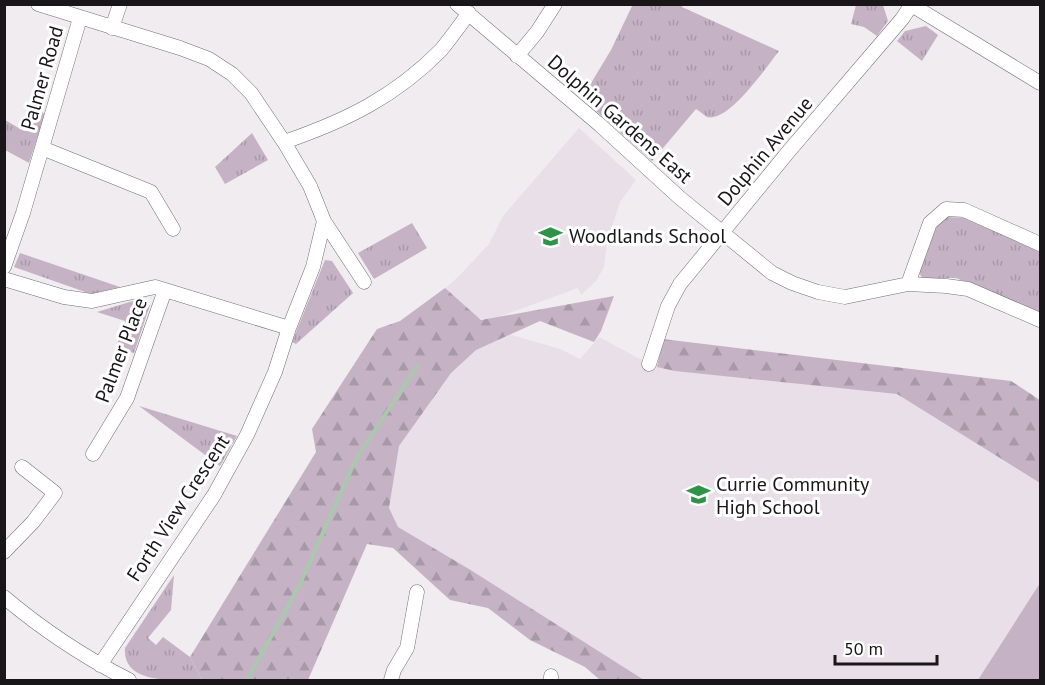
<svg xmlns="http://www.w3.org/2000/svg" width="1045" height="685" viewBox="0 0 1045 685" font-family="'PT Sans',sans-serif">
<defs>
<pattern id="grass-tufts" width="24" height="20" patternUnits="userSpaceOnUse" patternTransform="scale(1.5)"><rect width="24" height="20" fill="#c5b3c5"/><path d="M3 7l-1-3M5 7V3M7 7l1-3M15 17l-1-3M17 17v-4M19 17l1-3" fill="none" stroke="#a899a8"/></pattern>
<pattern id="forest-firs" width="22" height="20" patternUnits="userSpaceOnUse" patternTransform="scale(1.5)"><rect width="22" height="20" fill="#c5b3c5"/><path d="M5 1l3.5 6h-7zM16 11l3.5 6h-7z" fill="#a899a8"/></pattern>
</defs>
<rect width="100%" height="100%" fill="#f0ecf0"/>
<!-- built -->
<path fill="#e8dfe9" d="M579,128l57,52 -16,22 -13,40 -3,25 -8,14 -15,14 -3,-7 -88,32 -19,-3 -68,11 58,-54 28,-30 14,-28z
M494,330l66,19 20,10 19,-22 50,27 248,28 143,86v202h-418l-277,-169 98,-136z"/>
<!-- grass -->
<path fill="url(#grass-tufts)" d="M633,4l49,1v2l97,44c-12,15 -50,72 -72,66 -3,-2 -8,-6 -11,-8l-44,52 -70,-63 29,-48z
M856,5h27l5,16 -11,15 -13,-9 -13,-3z
M926,26l12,9 -16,26 -25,-20 8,-10z
M37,109l8,5 -16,49 -24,-13v-30l19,11 7,-1z
M252,133l16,27 -43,24 -10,-17z
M947,217l18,1 75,32v63l-84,-35h-34l-4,-8 19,-44z
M412,223l15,25 -53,31 -16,-26z
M20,253l100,34 -29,7 -77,-27z
M325,260l7,1 21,32 -57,51 -4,-2z
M136,300l14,5 -16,48 -18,-5 9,-27 -28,-9z
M139,406l98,30 -17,30z
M174,575l-3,35 -23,28 8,7 7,-8 27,20 12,23c-26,0 -80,5 -77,-32z"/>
<!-- forest -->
<path fill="url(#forest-firs)" d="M445,288l36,32 133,-24 -13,35 -7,11 -54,-21 -64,29 -25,23 -52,73 -10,62 9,19 71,42 175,111h-44l-15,-13 -55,-27 -42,-32 -38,-8 -57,-52 -26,-4 -59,136h-106l-12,-23 126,-205 -4,-23 65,-100 23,-8z
M663,339l348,42 29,19v83l-143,-89 -222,-23 -18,-4z"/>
<!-- pitch -->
<path fill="#c5b3c5" d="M1040,583v97h-62z"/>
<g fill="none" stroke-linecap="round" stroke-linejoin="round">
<!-- stream -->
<path stroke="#abc8af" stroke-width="4" d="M247,680l52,-94 57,-127 61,-93"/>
<defs>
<path id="minor" d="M38,4l142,44 29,11 23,15 19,19 33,49 26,44 14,35 -11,46 -24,61 -14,44 -28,63 -33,60 -114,170
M457,4l143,121 80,73 92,75 20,10 26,9 27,5 63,-13 38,2 22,3 72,31
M910,4l130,79
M112,28l8,-24
M517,56l20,-24 18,-28
M284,142c61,-21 111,-45 157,-92 10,-12 19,-25 28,-37
M42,148l109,44 22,37
M324,221l40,61
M4,267l19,-54 57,-195
M4,279l60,18 28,4 63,-14 134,41
M908,284l22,-61 16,-14 18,1 76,34
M649,364l19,-58 12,-22 109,-133 113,-132 10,-15
M93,454l34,-56 38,-108
M4,552l29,-30 22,-29 -33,-26
M4,597c39,33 80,60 125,83
M391,680l3,-10 13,-22 10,-56
M551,680v-4"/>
</defs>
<!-- minor casing -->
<use href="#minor" stroke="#737073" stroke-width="15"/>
<!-- minor -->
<use href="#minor" stroke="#fff" stroke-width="14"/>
</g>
<!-- icons -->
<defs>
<symbol id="school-bare" viewBox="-9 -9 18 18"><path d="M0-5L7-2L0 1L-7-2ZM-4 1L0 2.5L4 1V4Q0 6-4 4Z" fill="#2d944a" stroke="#fff" stroke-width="2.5" paint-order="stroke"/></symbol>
</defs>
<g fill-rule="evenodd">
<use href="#school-bare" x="534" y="220" width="33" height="33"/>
<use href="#school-bare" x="682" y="478" width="33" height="33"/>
</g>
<g text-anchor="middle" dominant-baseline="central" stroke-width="6" stroke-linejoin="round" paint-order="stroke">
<!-- street labels -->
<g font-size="20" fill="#181618" stroke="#fff">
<text transform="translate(42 78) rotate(-74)">Palmer Road</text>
<text transform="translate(620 119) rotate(41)">Dolphin Gardens East</text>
<text transform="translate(765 151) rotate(-50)">Dolphin Avenue</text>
<text transform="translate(121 350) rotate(-69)">Palmer Place</text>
<text transform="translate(178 508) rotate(-57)">Forth View Crescent</text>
</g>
<!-- poi labels -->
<g font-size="20" fill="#181618" stroke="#fff" text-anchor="start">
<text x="569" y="236">Woodlands School</text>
<text x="716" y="484">Currie Community<tspan x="716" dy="23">High School</tspan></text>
</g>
</g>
<!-- border -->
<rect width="1045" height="685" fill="none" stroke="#181618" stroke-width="12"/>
<!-- scale -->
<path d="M835 655v9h102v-9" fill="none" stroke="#181618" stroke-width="3"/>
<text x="844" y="655" font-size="18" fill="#181618" stroke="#ffffff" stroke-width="4.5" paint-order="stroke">50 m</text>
</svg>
